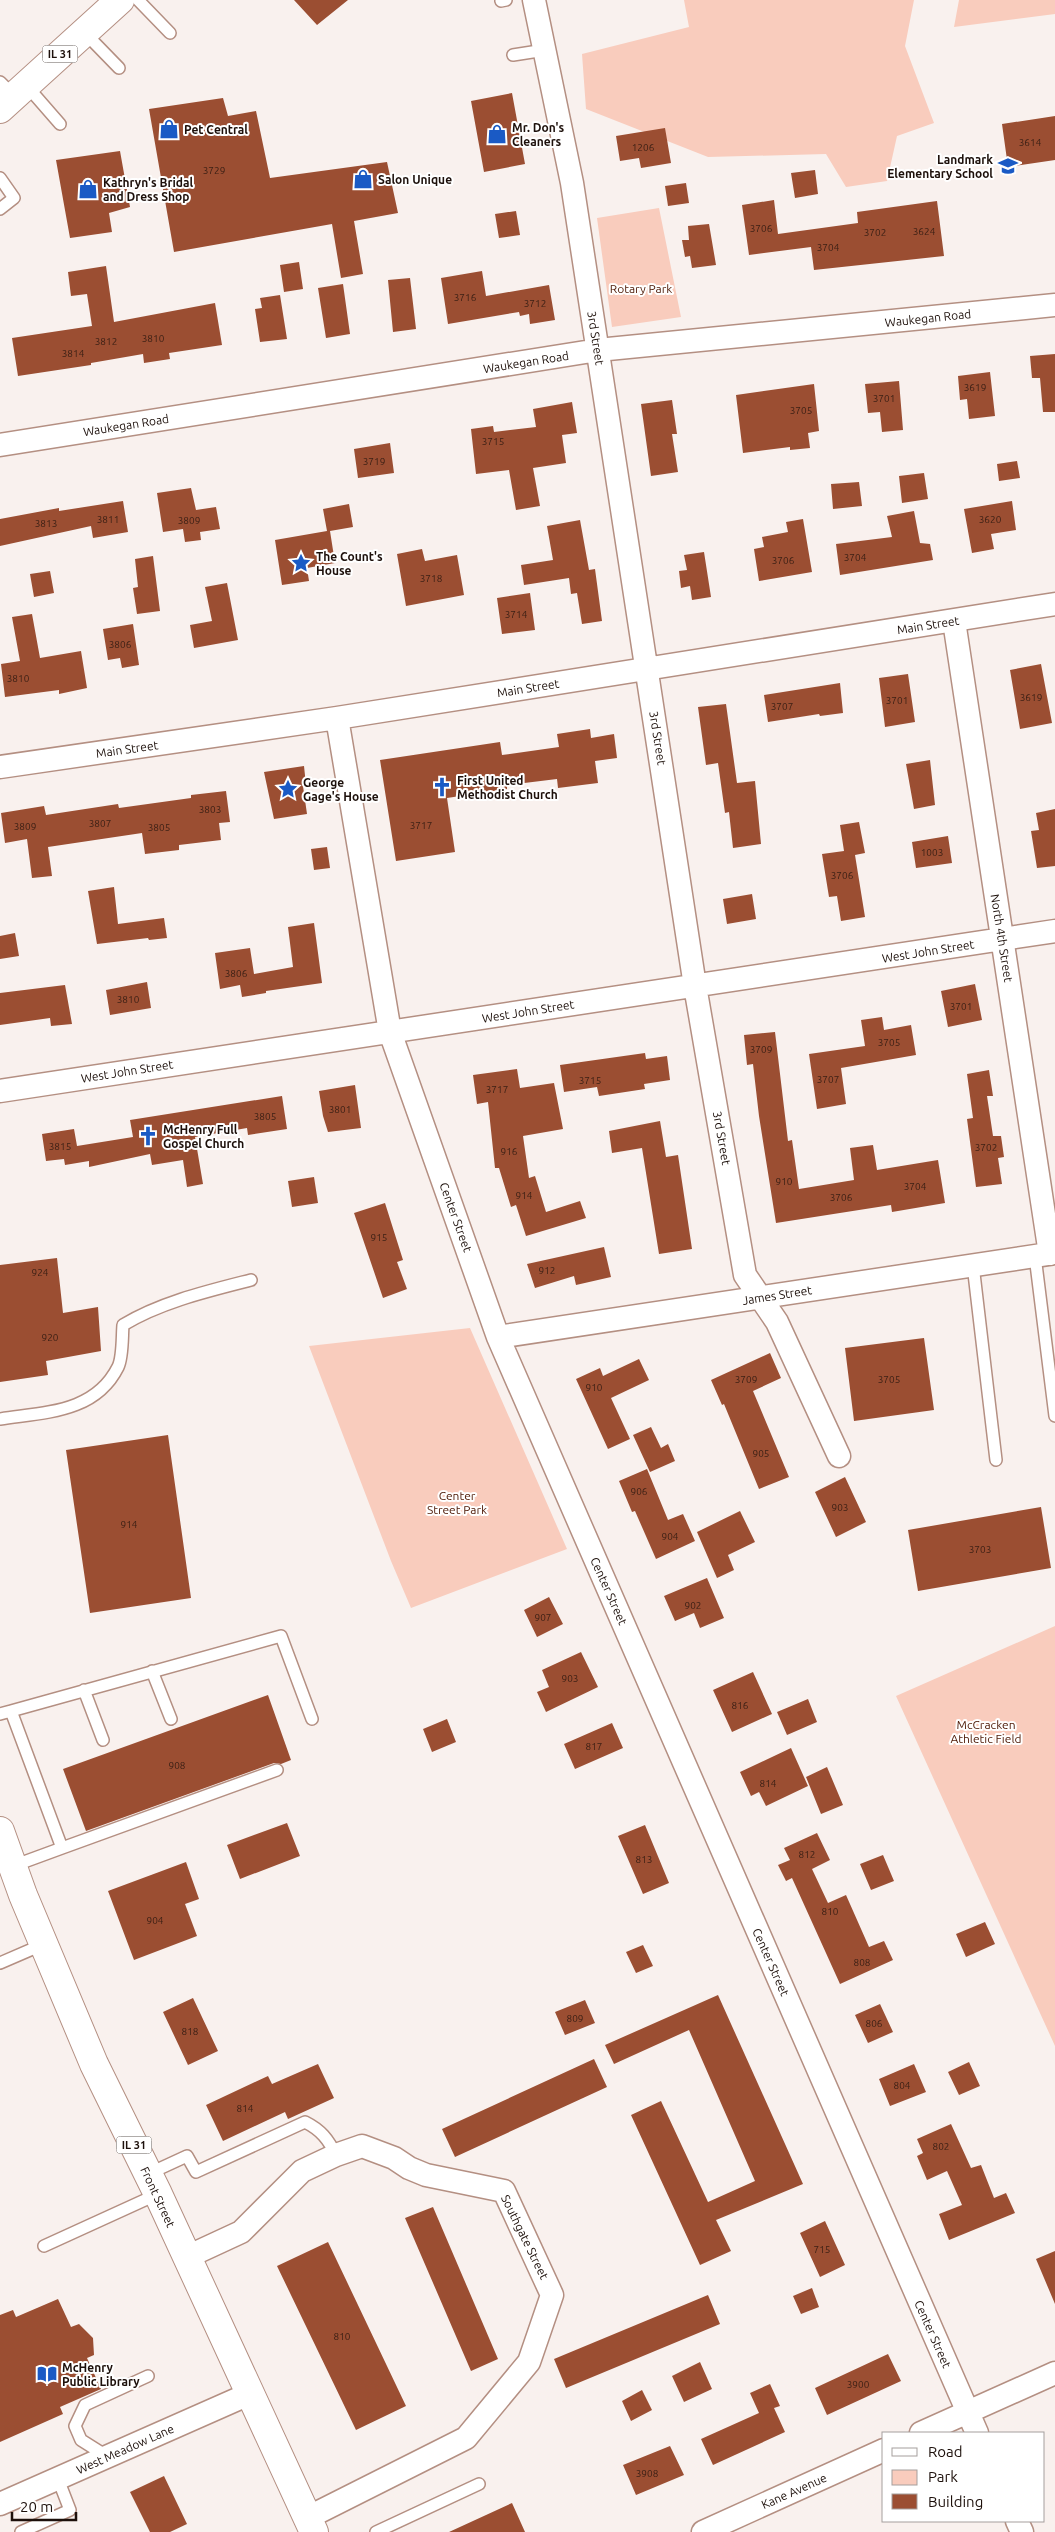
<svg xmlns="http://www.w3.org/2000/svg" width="1055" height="2532" viewBox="0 0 1055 2532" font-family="Ubuntu,sans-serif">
<rect width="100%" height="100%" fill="#f9f1ee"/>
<!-- green -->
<path fill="#f9ccbd" d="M684,0h230l-9,46 29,77 -37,13 -10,45 -41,6 -20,-33 -118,3 -122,-48 -4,-55 107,-27z
M959,0h96v14l-101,13z
M659,208l22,109 -69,10 -15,-109z
M470,1328l97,221 -156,59 -20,-47 -82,-215z
M1055,1626v420l-159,-350z"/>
<!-- building -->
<path fill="#9b4e32" d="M294,0h54l-31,25z
M512,93l13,71 -41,8 -13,-71z
M223,98l5,18 28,-5 14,67 117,-16 11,51 -44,8 9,53 -22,4 -9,-54 -158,28 -25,-143z
M1055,116v44l-47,7 -6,-43z
M665,128l6,35 -30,5 -2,-10 -19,3 -4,-25z
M120,151l10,56 -21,6 3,19 -42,6 -14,-78z
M815,170l3,24 -23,4 -4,-25z
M686,183l3,20 -21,3 -3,-20z
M774,200l4,34 80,-11 -1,-11 80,-11 7,55 -130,14 -3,-23 -62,8 -7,-50z
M516,211l4,24 -21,3 -4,-24z
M709,224l7,41 -24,3 -2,-12 -5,1 -3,-17h7l-1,-14z
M299,262l4,27 -19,3 -4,-27z
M106,266l8,56 101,-19 7,42 -53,8 1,6 -26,4 -1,-9 -52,9v2l-73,11 -6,-38 80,-12 -5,-32 -16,2 -3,-24z
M482,271l4,25 63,-11 6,35 -25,4 -1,-10 -9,2 -1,-4 -71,12 -7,-46z
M410,278l6,51 -23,3 -5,-52z
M343,284l7,50 -24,4 -8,-50z
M280,295l7,44 -27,3 -5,-33 7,-1 -2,-10z
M1055,354v58h-12l-3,-34h-8l-2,-22z
M990,372l5,44 -26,3 -2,-20 -7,1 -2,-24z
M899,381l4,49 -21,2 -2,-20 -12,1 -3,-29z
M814,384l5,47 -11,2 2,15 -20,2v-3l-47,6 -7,-58z
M672,400l5,34h-5l6,38 -27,4 -10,-72z
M572,402l5,31 -15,2 4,28 -33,5 7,38 -24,4 -7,-40 -33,4 -5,-45 22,-3 1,6 42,-5 -3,-18z
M390,443l4,30 -36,5 -4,-29z
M1017,461l3,17 -21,3 -2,-17z
M924,473l4,26 -26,4 -3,-27z
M859,482l3,24 -29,3 -2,-25z
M191,488l5,22 20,-3 4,22 -20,3 1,8 -16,2 -2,-13 -20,3 -6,-39z
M123,501l5,31 -35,6 -2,-12 -91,20v-27l59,-11v3z
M1012,501l4,29 -25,4 3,15 -22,4 -8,-44z
M349,504l4,23 -23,4 5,32 -28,5 2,13 -27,4 -7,-45 52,-9 -4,-22z
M914,511l6,32 10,1 3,16 -93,15 -4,-31 56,-7 -5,-21z
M803,519l9,53 -53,9 -5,-32 10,-2 -2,-10 26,-5 -2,-10z
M580,520l9,50 6,-1 7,52 -20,3 -5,-31 -6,1 -2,-16 -45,7 -3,-20 32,-5 -6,-34z
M422,549l3,12 32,-6 7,40 -58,11 -9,-52z
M704,552l7,45 -19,3 -2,-14 -9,2 -2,-17 8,-1 -3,-15z
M153,556l7,55 -23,3 -4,-26 5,-1 -3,-28z
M50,571l4,22 -20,4 -4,-23z
M227,583l11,57 -44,8 -4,-23 22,-4 -7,-34z
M530,593l5,37 -33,4 -5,-36z
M32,614l8,44 41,-7 6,37 -28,6v-4l-54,7 -4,-33 19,-3 -8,-44z
M133,624l6,41 -17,3 -2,-10 -12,2 -5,-31z
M1041,664l11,59 -32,6 -10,-59z
M908,674l7,48 -30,5 -6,-49z
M840,683l3,30 -23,3 -1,-2 -51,8 -4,-27z
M726,704l11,79 18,-2 6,63 -28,4 -4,-36 -4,1 -7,-50 -12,2 -8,-58z
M590,729l1,9 23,-4 3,24 -22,3 3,22 -40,5 -1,-9 -50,6v4l-60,9 8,54 -59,9 -16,-101 120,-18 2,13 57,-8 -2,-13z
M930,760l5,45 -21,4 -8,-45z
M304,766l2,19 -3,1 4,28 -33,5 -10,-47z
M226,791l4,31 -11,1 2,17 -42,5v5l-34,4 -3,-21 -94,14 4,29 -20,2 -5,-39 -22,4 -4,-30 43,-7 2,9 72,-11 1,4 72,-10v-3z
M1055,809v57l-18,2 -6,-37 8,-1 -3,-17z
M859,822l6,31 -10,2 10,62 -24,4 -4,-25 -8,1 -7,-43 22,-3 -4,-26z
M948,836l4,27 -36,5 -4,-26z
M327,847l3,21 -16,2 -3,-21z
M114,887l4,37 46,-6 3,20 -18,2 -1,-2 -51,6 -9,-53z
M752,894l4,25 -29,5 -4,-25z
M314,923l8,60 -56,8v2l-24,4 -2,-12 -20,4 -5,-36 35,-5 4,26 39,-7 -5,-40z
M15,933l4,23 -19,3v-23z
M147,982l4,26 -41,7 -4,-25z
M975,984l7,36 -34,7 -7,-36z
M65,985l7,39 -21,2 -1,-8 -50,7v-32z
M882,1017l2,13 27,-5 5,30 -75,13 5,36 -29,5 -8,-55 56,-8 -4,-26z
M775,1032l13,109 4,-1 7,49 55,-9 -4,-32 23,-3 4,25 61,-10 7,43 -53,9 -1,-7 -115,18 -17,-107 -6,-52 -6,1 -3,-30z
M645,1053l1,6 21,-3 3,24 -26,4 1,5 -46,7 -2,-9 -33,5 -4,-27z
M517,1069l3,19 34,-5 9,46 -40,7 6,42 6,-2 11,36 34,-11 6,17 -60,18 -10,-31 -5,2 -12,-39h-4l-7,-66 -11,2 -4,-29z
M989,1070l4,26h-6l6,40h8l3,21 -6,1 4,26 -26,3 -9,-68 6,-1 -6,-44z
M355,1085l6,43 -33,4 -5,-16 -4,-25z
M282,1096l5,33 -39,6 -1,-7 -52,9 8,47 -16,3 -4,-27 -31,5 -2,-11 -61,13v-6l-24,4 -1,-6 -18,2 -4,-27 32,-5 3,17 56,-9 -3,-17z
M660,1121l6,36 12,-2 14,94 -33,5 -17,-106 -30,5 -3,-22z
M314,1177l4,26 -26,4 -4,-26z
M385,1203l18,57 -6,2 10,27 -24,9 -29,-85z
M604,1247l7,30 -35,8 -2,-9 -39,12 -8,-24z
M57,1258l6,55 35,-6 3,44 -55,10 2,14 -48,7v-117z
M924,1338l10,72 -80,11 -9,-73z
M770,1353l11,25 -28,13 36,86 -30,12 -35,-85 -2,1 -11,-25z
M639,1359l10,21 -38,18 19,41 -22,10 -32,-70 24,-11 3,8z
M651,1427l10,21 7,-4 7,17 -25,11 -17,-37z
M168,1435l23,163 -101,15 -24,-163z
M647,1469l21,51 15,-6 12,27 -39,18 -21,-48 -3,1 -13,-31z
M845,1477l21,45 -30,15 -21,-45z
M1041,1507l10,61 -133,23 -10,-61z
M740,1511l15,31 -27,13 6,15 -17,8 -20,-46z
M707,1578l17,40 -24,10 -6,-15 -19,8 -11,-25z
M549,1597l14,27 -26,13 -13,-27z
M581,1652l17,35 -52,25 -9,-20 12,-5 -7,-17z
M753,1672l19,42 -40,18 -19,-42z
M268,1695l23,65 -10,4 -7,-1 -188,68 -23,-62z
M808,1699l9,23 -30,13 -10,-23z
M447,1719l9,23 -24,10 -9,-23z
M612,1723l11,25 -48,21 -11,-25z
M791,1748l17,38 -42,20 -7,-14 -8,4 -11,-24z
M827,1767l16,38 -22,9 -15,-37z
M287,1823l13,33 -60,23 -13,-34z
M645,1825l24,58 -26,11 -25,-58z
M817,1833l13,27 -18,9 16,34 18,-8 23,52 15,-6 9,19 -53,24 -48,-106 -6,3 -8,-16 12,-5 -6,-12z
M883,1855l11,26 -23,9 -11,-26z
M186,1862l13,37 -14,5 12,32 -63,24 -26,-69z
M985,1922l10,22 -29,13 -10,-23z
M643,1945l10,21 -17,7 -10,-21z
M718,1995l85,189 -87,36 15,31 -31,14 -69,-150 30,-14 47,101 47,-21 -66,-151 -75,34 -9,-19z
M193,1998l25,53 -30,14 -25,-53z
M585,2000l10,23 -30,12 -10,-23z
M880,2004l13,28 -25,11 -13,-28z
M594,2059l13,28 -152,70 -13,-28z
M969,2062l11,24 -21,9 -11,-23z
M318,2064l16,34 -46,21 -3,-7 -62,29 -17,-36 62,-29 4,8z
M914,2064l12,28 -36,14 -11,-27z
M951,2124l20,44 10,-3 13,33 12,-5 9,20 -66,27 -10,-26 23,-9 -15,-34 -20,9 -10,-24 6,-3 -6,-14z
M433,2207l65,152 -27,12 -66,-153z
M825,2221l20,44 -25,12 -20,-44z
M328,2242l78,164 -50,24 -79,-164z
M1055,2251v53l-19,-45z
M812,2288l7,19 -18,7 -8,-18z
M708,2295l12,29 -154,64 -12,-29z
M58,2299l13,28 8,-3 14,14 1,17 -7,3 14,31 -41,18 3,7 -63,28v-127l13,-5 3,7z
M888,2354l13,27 -74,34 -12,-27z
M700,2362l12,27 -28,13 -12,-26z
M770,2384l10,22 -6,2 11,24 -72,33 -12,-26 58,-26 -9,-20z
M642,2390l10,20 -21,11 -9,-20z
M670,2446l14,29 -48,20 -13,-30z
M164,2476l23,48 -17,8h-20l-20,-40z
M512,2503l13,29h-76z"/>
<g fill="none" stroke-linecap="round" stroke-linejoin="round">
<defs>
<path id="lane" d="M138,0l32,33
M501,1l5,-1
M84,32l35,36
M513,55l32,-5
M0,82l14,14
M26,85l34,39
M0,178l14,20 -14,11
M1035,1256l20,160
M973,1265l23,195
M0,1419c45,-7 95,-6 118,-52 5,-10 4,-30 5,-42 38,-23 85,-34 128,-45
M152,1671l19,48
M84,1690l19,50
M11,1711l270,-75 31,83
M0,1714l11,-3 51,137 -49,18
M62,1848l215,-78
M0,1963l44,-19
M148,2174l39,-18 9,16 109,-50c16,8 23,17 31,33
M44,2246l114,-52
M108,2457l-27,-17 -6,-14 10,-21 63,-29
M21,2532l49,-22 -12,-31
M376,2532l103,-48"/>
<path id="street" d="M534,0l38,183 123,803 50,289 32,47 62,134
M0,445l598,-95 457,-45
M954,621l96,633
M337,718l53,314 108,305 479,1096
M0,767l337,-49 718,-114
M0,1091l1055,-160
M498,1337l557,-84
M187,2257l54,-25 61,-61 34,-16 26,-9 32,12 15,10 17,7 78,16 48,104 -23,67 -63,76 -159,80
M921,2433l134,-60
M0,2504l249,-110
M1017,2521l5,11
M703,2532l181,-82"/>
<path id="primary" d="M0,109l120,-109
M0,1831l23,64 71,169 64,130 156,338"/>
</defs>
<!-- lane casing -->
<use href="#lane" stroke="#b48f82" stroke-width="14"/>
<!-- street casing -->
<use href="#street" stroke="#b48f82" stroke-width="25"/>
<!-- primary casing -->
<use href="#primary" stroke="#b48f82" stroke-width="30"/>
<!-- lane -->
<use href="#lane" stroke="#fff" stroke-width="11"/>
<!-- street -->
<use href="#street" stroke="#fff" stroke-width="22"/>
<!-- primary -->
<use href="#primary" stroke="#fff" stroke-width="28"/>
</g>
<!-- icons -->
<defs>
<symbol id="shop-bare" viewBox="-9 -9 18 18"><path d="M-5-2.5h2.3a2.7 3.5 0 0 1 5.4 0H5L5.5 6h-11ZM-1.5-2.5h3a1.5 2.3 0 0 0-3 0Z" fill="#1a5ac5" stroke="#fff" stroke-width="2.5" paint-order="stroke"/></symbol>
<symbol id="school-bare" viewBox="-9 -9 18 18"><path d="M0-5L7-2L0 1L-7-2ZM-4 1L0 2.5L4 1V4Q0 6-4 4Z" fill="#1a5ac5" stroke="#fff" stroke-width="2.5" paint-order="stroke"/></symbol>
<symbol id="sight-bare" viewBox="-9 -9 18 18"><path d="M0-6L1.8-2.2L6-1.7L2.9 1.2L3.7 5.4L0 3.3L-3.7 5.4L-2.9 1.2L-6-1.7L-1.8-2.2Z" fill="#1a5ac5" stroke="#fff" stroke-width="2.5" paint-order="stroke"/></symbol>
<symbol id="church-bare" viewBox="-9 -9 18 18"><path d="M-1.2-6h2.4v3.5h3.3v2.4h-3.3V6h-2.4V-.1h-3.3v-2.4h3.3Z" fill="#1a5ac5" stroke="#fff" stroke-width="2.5" paint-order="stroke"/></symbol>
<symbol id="library-bare" viewBox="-9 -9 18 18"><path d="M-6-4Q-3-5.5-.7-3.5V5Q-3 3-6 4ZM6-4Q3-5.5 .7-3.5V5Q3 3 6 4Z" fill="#1a5ac5" stroke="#fff" stroke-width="2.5" paint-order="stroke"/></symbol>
</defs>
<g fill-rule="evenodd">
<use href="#shop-bare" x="155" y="115" width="28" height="28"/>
<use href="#shop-bare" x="483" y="120" width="28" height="28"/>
<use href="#school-bare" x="994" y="152" width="28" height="28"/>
<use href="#shop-bare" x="349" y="165" width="28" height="28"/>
<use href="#shop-bare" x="74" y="175" width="28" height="28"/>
<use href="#sight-bare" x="287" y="549" width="28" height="28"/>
<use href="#church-bare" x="428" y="773" width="28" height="28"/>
<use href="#sight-bare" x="274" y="775" width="28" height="28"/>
<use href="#church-bare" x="134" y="1122" width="28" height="28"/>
<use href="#library-bare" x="33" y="2360" width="28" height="28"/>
</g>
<g text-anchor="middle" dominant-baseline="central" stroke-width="4" stroke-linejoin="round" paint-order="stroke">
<!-- number labels -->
<g font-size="10" fill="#3c2015">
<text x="1030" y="142">3614</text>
<text x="643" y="147">1206</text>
<text x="214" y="170">3729</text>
<text x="761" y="228">3706</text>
<text x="924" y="231">3624</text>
<text x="875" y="232">3702</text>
<text x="828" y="247">3704</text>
<text x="465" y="297">3716</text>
<text x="535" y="303">3712</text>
<text x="153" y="338">3810</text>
<text x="106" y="341">3812</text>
<text x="73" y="353">3814</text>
<text x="975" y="387">3619</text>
<text x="884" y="398">3701</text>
<text x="801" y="410">3705</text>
<text x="493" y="441">3715</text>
<text x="374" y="461">3719</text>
<text x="108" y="519">3811</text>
<text x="990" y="519">3620</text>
<text x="189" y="520">3809</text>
<text x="46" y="523">3813</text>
<text x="855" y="557">3704</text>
<text x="783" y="560">3706</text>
<text x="431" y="578">3718</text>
<text x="516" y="614">3714</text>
<text x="120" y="644">3806</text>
<text x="18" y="678">3810</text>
<text x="1031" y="697">3619</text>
<text x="897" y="700">3701</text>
<text x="782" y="706">3707</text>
<text x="210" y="809">3803</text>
<text x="100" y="823">3807</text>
<text x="421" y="825">3717</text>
<text x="25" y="826">3809</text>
<text x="159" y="827">3805</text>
<text x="932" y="852">1003</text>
<text x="842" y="875">3706</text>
<text x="236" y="973">3806</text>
<text x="128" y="999">3810</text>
<text x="961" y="1006">3701</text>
<text x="889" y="1042">3705</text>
<text x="761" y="1049">3709</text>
<text x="828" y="1079">3707</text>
<text x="590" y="1080">3715</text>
<text x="497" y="1089">3717</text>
<text x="340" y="1109">3801</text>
<text x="265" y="1116">3805</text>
<text x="60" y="1146">3815</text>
<text x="986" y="1147">3702</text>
<text x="509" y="1151">916</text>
<text x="784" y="1181">910</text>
<text x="915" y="1186">3704</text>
<text x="524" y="1195">914</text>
<text x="841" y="1197">3706</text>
<text x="379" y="1237">915</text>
<text x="547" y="1270">912</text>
<text x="40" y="1272">924</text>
<text x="50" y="1337">920</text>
<text x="746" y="1379">3709</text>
<text x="889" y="1379">3705</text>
<text x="594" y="1387">910</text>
<text x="761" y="1453">905</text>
<text x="639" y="1491">906</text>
<text x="840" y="1507">903</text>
<text x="129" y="1524">914</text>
<text x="670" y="1536">904</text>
<text x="980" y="1549">3703</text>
<text x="693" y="1605">902</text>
<text x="543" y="1617">907</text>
<text x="570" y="1678">903</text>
<text x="740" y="1705">816</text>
<text x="594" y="1746">817</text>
<text x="177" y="1765">908</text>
<text x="768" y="1783">814</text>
<text x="807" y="1854">812</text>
<text x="644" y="1859">813</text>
<text x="830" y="1911">810</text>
<text x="155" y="1920">904</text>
<text x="862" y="1962">808</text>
<text x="575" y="2018">809</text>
<text x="874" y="2023">806</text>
<text x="190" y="2031">818</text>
<text x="902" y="2085">804</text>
<text x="245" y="2108">814</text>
<text x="941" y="2146">802</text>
<text x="822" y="2249">715</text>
<text x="342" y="2336">810</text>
<text x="858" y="2384">3900</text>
<text x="647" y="2473">3908</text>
</g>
<!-- shield labels -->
<g fill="#fff" stroke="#615854" stroke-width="1">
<rect x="42.5" y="45.5" width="35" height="17" rx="4"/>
<rect x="116.5" y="2136.5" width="35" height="17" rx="4"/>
</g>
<g font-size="11" font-weight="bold" fill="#1d100b">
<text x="60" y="54">IL 31</text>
<text x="134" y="2145">IL 31</text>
</g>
<!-- poi labels -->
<g font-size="12" font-weight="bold" fill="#1d100b" stroke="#fff" text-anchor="start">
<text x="512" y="127">Mr. Don's<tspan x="512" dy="14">Cleaners</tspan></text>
<text x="184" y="129">Pet Central</text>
<text x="993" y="159" text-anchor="end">Landmark<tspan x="993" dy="14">Elementary School</tspan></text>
<text x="378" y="179">Salon Unique</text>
<text x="103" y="182">Kathryn's Bridal<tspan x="103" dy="14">and Dress Shop</tspan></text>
<text x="316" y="556">The Count's<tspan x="316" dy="14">House</tspan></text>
<text x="457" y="780">First United<tspan x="457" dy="14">Methodist Church</tspan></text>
<text x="303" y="782">George<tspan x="303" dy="14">Gage's House</tspan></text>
<text x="163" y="1129">McHenry Full<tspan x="163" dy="14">Gospel Church</tspan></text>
<text x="62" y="2367">McHenry<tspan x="62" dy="14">Public Library</tspan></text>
</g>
<!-- park labels -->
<g font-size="12" fill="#4c1804" stroke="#fff">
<text x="641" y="288">Rotary Park</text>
<text x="457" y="1495">Center<tspan x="457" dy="14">Street Park</tspan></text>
<text x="986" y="1724">McCracken<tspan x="986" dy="14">Athletic Field</tspan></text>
</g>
<!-- street labels -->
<g font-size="12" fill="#1d100b" stroke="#fff">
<text transform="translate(928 318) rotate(-6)">Waukegan Road</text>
<text transform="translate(596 338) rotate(81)">3rd Street</text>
<text transform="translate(526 362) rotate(-9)">Waukegan Road</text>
<text transform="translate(126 425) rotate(-9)">Waukegan Road</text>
<text transform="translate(928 625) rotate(-9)">Main Street</text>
<text transform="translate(528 688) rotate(-9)">Main Street</text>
<text transform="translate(658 738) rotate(81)">3rd Street</text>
<text transform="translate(127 749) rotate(-8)">Main Street</text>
<text transform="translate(1002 938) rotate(81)">North 4th Street</text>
<text transform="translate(928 951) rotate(-9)">West John Street</text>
<text transform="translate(528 1011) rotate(-9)">West John Street</text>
<text transform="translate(127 1071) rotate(-9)">West John Street</text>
<text transform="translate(722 1138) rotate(80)">3rd Street</text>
<text transform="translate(456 1217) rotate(70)">Center Street</text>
<text transform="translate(777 1295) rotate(-9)">James Street</text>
<text transform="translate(609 1591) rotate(66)">Center Street</text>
<text transform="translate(771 1962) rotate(66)">Center Street</text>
<text transform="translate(158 2197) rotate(65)">Front Street</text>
<text transform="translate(525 2237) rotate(64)">Southgate Street</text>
<text transform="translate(933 2334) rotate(66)">Center Street</text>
<text transform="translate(125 2449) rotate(-24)">West Meadow Lane</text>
<text transform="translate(794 2491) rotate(-24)">Kane Avenue</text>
</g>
</g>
<!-- legend -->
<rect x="882" y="2432" width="162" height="90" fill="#ffffff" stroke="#a59f9d"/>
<rect x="892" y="2448" width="25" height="8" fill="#ffffff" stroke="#a59f9d"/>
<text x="928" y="2457" font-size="15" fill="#1d100b">Road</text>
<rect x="892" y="2470" width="25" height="15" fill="#f9ccbd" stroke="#a59f9d"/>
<text x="928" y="2482" font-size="15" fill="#1d100b">Park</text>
<rect x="892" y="2494" width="25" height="15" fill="#9b4e32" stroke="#a59f9d"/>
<text x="928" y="2507" font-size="15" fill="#1d100b">Building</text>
<!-- scale -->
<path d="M12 2512v8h64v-8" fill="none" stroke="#1d100b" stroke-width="2.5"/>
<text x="20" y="2512" font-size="15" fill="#1d100b" stroke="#ffffff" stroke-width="4" paint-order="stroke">20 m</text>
</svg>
